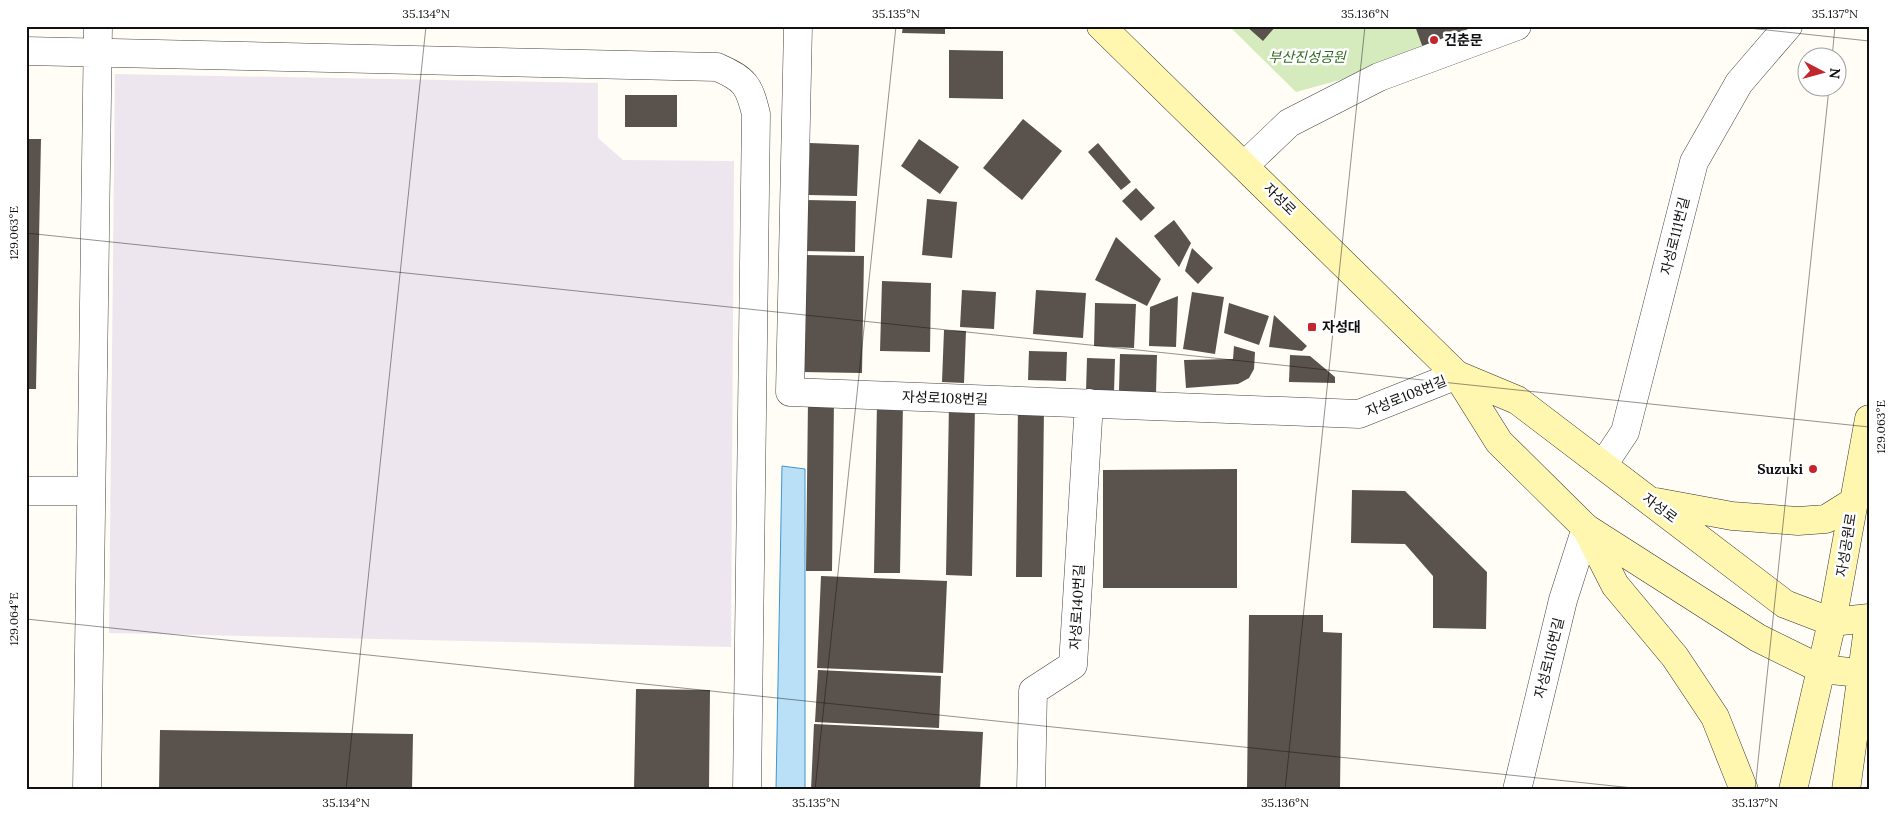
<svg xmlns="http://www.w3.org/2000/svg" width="1895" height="816" viewBox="0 0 1895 816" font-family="Lora,'Noto Sans KR',serif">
<rect width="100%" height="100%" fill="#fffdf5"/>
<!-- industrial -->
<path fill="#eee6ef" d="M115,74l483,9v55l25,22 111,1 -3,486 -622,-14z"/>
<!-- green -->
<path fill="#d5ebbd" d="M1229,26h275l-91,34 -117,32z"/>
<!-- water -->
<path fill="#b9e0f7" stroke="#3f96cf" d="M782,466l23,3v321h-29z"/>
<!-- building -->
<path fill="#5a524d" d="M903,26h42v8l-43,-1z
M1246,26h30l-13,15z
M1415,26h57l1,5 -50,17z
M949,50l54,1v48l-54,-1z
M625,95h52v32h-52z
M1023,119l39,32 -40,49 -39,-32z
M26,139h15l-5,250h-10z
M919,139l40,28 -19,27 -39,-28z
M810,143l49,2 -2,51 -49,-1z
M1098,143l33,39 -10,8 -33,-38z
M1136,188l19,20 -14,13 -19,-20z
M927,199l30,3 -5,56 -30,-3z
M806,200l50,1 -1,51 -51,-1z
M1174,220l17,23 -12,24 -25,-31z
M1116,237l45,42 -14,27 -52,-26z
M1192,248l21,20 -15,16 -13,-13z
M804,255l60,1 -2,117 -60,-1z
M882,281l49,2 -1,69 -50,-1z
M962,290l34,2 -2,37 -34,-2z
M1036,290l50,3 -3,45 -50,-4z
M1192,292l32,5 -9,57 -32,-5z
M1178,296l-2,51 -27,-1 1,-39z
M1095,303l41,1 -2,44 -40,-2z
M1229,303l40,13 -10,29 -35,-12z
M1274,315l33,31 -5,5 -33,-4z
M944,330l22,1 -2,52 -22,-1z
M1234,346l21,6 -1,17 -5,9 -11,6 -52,4 -2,-28 49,-1z
M1029,351l38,1 -1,29 -38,-1z
M1120,354l37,1 -1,38 -37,-2z
M1290,355l20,1 25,21v6l-46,-1z
M1087,358l28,1 -1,33 -28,-1z
M808,400h26l-2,171h-26z
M877,402h26l-3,171h-26z
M949,404h26l-3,172 -26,-1z
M1018,406h26l-2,171h-26z
M1237,469v119h-134v-118z
M1352,490l53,1 82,81 -1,57 -53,-1v-52l-28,-32 -54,-1z
M821,576l126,5 -4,92 -126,-5z
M1249,615h74v17l19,1 -2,157h-93z
M818,670l123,6 -2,52 -124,-6z
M636,689l74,1 -1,100h-75z
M814,724l169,8 -3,58h-169z
M160,730l253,4 -1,56h-253z"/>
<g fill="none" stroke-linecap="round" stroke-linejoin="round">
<defs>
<path id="minor" d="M798,26l-8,366 569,22 98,-39
M26,51l691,16c28,12 32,18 39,47l-9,676
M1245,165l44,-42 90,-46 138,-51
M1603,465l22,-33 69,-270 45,-79 49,-57
M26,491h65
M87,790l11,-764
M1031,790l2,-99 40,-26 16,-262
M1517,790l46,-190 23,-72"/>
<path id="secondary" d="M1101,26l356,349 42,67 87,86 172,110 63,31 48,5
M1457,375l60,25 268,204 47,18 37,-4
M1656,502l76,14 66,5 28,-2 27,-17
M1587,530l28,55 60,72 40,60 29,73
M1793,790l39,-168 37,-203
M1846,790l23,-169"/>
</defs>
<!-- minor casing -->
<use href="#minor" stroke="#444" stroke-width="29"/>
<!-- secondary casing -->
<use href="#secondary" stroke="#333" stroke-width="29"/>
<!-- minor -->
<use href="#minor" stroke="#fff" stroke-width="28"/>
<!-- secondary -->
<use href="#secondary" stroke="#fff6b0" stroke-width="28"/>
</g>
<!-- ticks -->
<path fill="none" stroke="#111" stroke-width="1" stroke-opacity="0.45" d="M1730,26l139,15M1832,58l3,-32M26,233l1843,194M26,619l1626,171M346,790l80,-764M815,790l81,-764M1285,790l80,-764M1755,790l74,-702"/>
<!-- markers -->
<g fill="#c4262e" stroke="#fff" stroke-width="2">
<circle cx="1434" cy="40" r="5"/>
<rect x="1307" y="322" width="10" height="10" rx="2.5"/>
<circle cx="1813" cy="469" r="5"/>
</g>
<g text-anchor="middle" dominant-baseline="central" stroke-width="5" stroke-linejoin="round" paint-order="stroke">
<!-- poi labels -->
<g font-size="14" font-weight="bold" fill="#111" stroke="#fff" text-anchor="start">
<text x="1444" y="40">건춘문</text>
<text x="1322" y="327">자성대</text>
<text x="1803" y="469" text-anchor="end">Suzuki</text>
</g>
<!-- park labels -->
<g font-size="14" font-style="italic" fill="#2f6b1f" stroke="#fff">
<text x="1307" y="57">부산진성공원</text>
</g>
<!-- street labels -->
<g font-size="14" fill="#111" stroke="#fff">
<text transform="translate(1280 199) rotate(45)">자성로</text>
<text transform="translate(1675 236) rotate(-76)">자성로111번길</text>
<text transform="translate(1406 396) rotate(-22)">자성로108번길</text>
<text transform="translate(945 398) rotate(2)">자성로108번길</text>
<text transform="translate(1660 508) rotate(37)">자성로</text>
<text transform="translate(1846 545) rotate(-81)">자성공원로</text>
<text transform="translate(1077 607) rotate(-87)">자성로140번길</text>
<text transform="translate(1549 658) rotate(-76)">자성로116번길</text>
</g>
</g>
<!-- border -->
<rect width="1895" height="816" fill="none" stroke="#ffffff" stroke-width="55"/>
<!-- north arrow -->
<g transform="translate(1822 72) rotate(96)"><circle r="24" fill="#ffffff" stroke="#a0a0a0"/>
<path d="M0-4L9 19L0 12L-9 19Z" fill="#c4262e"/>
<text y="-8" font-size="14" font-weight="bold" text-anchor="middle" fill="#111111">N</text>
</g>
<rect x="28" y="28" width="1840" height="760" fill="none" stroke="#111" stroke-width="2"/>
<g font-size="12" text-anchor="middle" fill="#111">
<text x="426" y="18">35.134°N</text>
<text x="896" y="18">35.135°N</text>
<text x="1365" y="18">35.136°N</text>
<text x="1835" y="18">35.137°N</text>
<text transform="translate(14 233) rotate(-90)" y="4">129.063°E</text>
<text transform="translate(1881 427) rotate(-90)" y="4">129.063°E</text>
<text transform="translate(14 619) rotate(-90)" y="4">129.064°E</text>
<text x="346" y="807">35.134°N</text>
<text x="816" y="807">35.135°N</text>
<text x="1285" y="807">35.136°N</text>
<text x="1755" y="807">35.137°N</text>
</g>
</svg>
